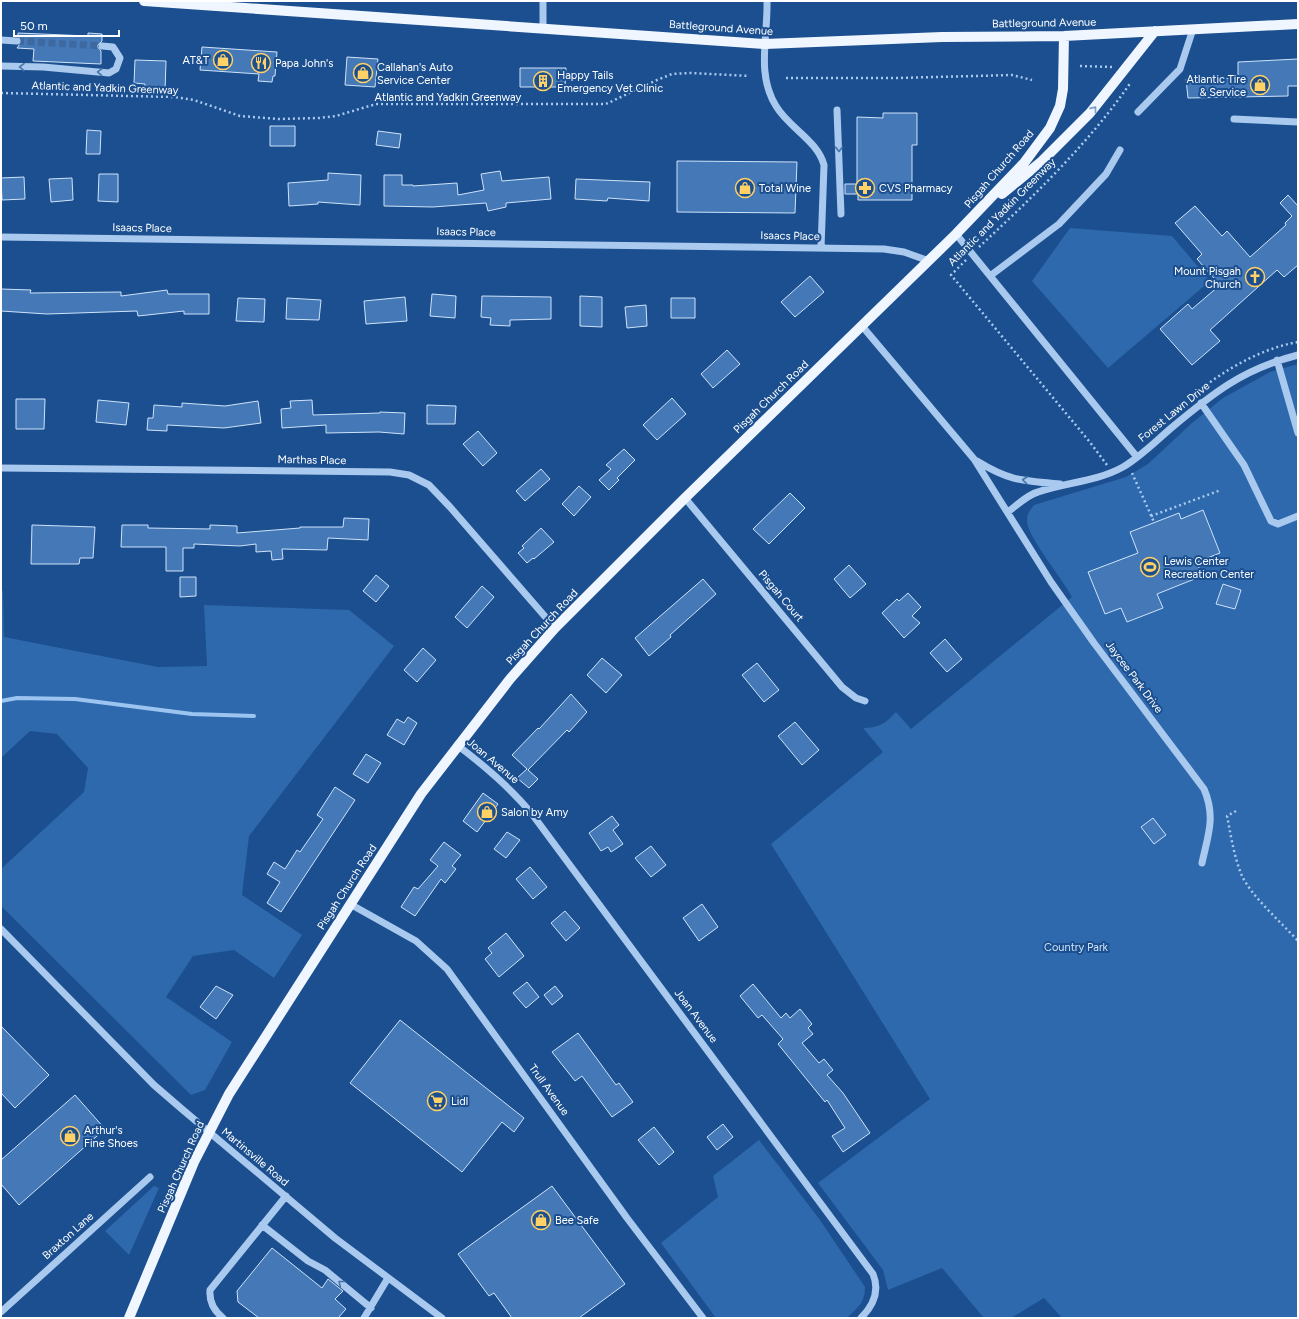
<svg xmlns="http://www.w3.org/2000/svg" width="1299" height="1319" viewBox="0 0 1299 1319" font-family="Figtree,sans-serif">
<rect width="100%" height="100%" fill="#1b4f8f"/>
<!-- green -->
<path fill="#2e69ad" d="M1070,228l102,8 38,45 -102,87 -76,-87z
M1298,364v954h-236l-18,-20 -33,20h-27l-42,-50 -54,22 -5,-20 -65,-87 112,-84 -159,-255 112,-92 -20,-24c16,0 23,-5 33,-16l15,17 161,-132c-9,-17 -44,-60 -45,-75 -1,-7 3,-12 7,-17l92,-28 22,-13 44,-41 31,-25 47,-26z
M1,591h2l1,46 154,30 49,-1 -3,-61 145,5 45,36 -145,190 -7,59 60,40 -28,43 -40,-28 -41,6 -27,41 66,45 -27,48 -14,5 -190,-189v-37l83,-77 4,-24 -31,-34 -27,-3 -29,27z
M759,1140l61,80 45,67c0,16 -7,20 -18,31h-131l-55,-75 57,-46 -5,-21z
M154,1186l5,2 -30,67 -24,-24z"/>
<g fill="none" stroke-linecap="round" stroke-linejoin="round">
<!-- stream -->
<path stroke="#9cc4f0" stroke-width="4" d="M1,701l16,-3 58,1 117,15 62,2"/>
</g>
<!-- building -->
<path fill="#4478b7" stroke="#cfe3fa" d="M18,33l70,3v-3l14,1v7l-5,5 4,5v13l-68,-3 1,-12 -17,-1 5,-7 -4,-5z
M202,47l75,5 -2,24h-2l-1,6 -14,-1 1,-7 -59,-4z
M347,57l31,2 -3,28 -30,-2z
M1298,59v27h-10v10l-100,2 -2,-19 52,-1v-16z
M135,60l31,1 -1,31 -21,-1 1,-7 -11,-1z
M520,68h46l-1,19h-45z
M883,113h34v32h-5v55h-54v-6h-13v-10h12v-67l26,1z
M270,126h25v20h-25z
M87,130l14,1 -1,23h-14z
M378,131l23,3 -2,14 -23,-3z
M677,161l120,1 -2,51 -118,-1z
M500,171l2,10 47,-4 2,22 -45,4v4l-18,4 -2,-8 -53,4 -49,-1v-31h18v10h11v1l44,-3 1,12 26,-5 -3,-16z
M328,173l33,2 -1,30 -42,-3v2l-29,2 -1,-23 40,-3z
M99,174h19v28l-20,-1z
M24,177l1,22 -23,1 -1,-22z
M72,178l1,22 -22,2 -2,-23z
M576,179l74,3 -1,19 -41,-3 -1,3 -32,-2z
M1288,195l10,11v59l-14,12 -7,-7 -67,60 10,11 -28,24 -32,-36 28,-25 4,5 28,-24 -23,-26 5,-5 -27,-31 20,-17 27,30 5,-5 23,26 36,-32 -1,-2 7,-7 -12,-13z
M810,276l14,16 -29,25 -14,-15z
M1,289l30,1 -1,3 91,-1v4l46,-6 1,4h41v20h-25v-3l-46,5 -1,-5 -90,3 -46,-3z
M432,294l24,2 -1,22 -25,-2z
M482,296l69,1v22l-41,1v6l-20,-1 1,-7 -10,-1z
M580,296l22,1v30l-22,-1z
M405,297l2,24 -41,3 -2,-23z
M238,298l27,1 -1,23 -28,-1z
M287,298l34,2 -2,20 -33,-1z
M671,298h24v20h-24z
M646,305l1,21 -20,2 -2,-21z
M727,350l13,14 -27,24 -12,-14z
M672,398l14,16 -29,26 -14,-15z
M16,399h29l-1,30h-28z
M98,400l31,3 -3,22 -30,-3z
M312,400l1,15 67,-2v-1l25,1 -1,21 -25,-2 -53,1v-8l-44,3 -1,-19 10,-1 -1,-7z
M258,401l3,22 -37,5 -57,-3v6l-20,-1 1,-12h5l1,-13 28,2v-4l43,3z
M427,405l29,1 -1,18h-28z
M478,431l19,22 -14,13 -20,-22z
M624,449l11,11 -18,18 2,2 -10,10 -10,-10 12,-11 -5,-4z
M541,469l9,10 -25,22 -9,-10z
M579,486l12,11 -17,19 -12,-12z
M790,493l15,15 -36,36 -16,-15z
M1203,510l17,43 -23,9 5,14 -45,18 6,14 -36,14 -6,-14 -16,6 -17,-42 50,-19 -8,-21 49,-19 2,6z
M344,518l25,1 -1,21 -40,-2 -1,12 -45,-1 1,10 -11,1 -1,-9 -15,1v-8l-16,2 -46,-2v4h-11v23h-17v-24h-45l1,-22h26v3l62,1v-4l27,1v7l63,-5v-1h43z
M32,525l63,2 -2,31h-13l-1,6h-48z
M541,528l13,14 -20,17 -1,-1 -6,5 -9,-10 6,-5 -2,-2z
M849,565l17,19 -16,14 -16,-19z
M376,575l13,11 -13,16 -13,-11z
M180,577h16v19l-16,1z
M703,579l13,15 -46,41 1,2 -22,19 -14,-18z
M1223,584l18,6 -6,19 -19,-5z
M482,586l12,11 -27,31 -12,-11z
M908,593l13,14 -9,9 8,7 -16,15 -22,-25 15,-14 2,2z
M945,639l17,20 -15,13 -17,-19z
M423,648l13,12 -19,22 -13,-12z
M602,658l20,17 -16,18 -19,-18z
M757,663l22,27 -15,12 -22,-27z
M571,694l16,18 -18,20 -2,-2 -39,40 10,9 -9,9 -12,-10 10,-9 -15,-14 26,-27 1,1z
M408,717l9,6 -13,22 -17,-10 10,-16 7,4z
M795,722l24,28 -17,15 -24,-29z
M366,754l15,9 -13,20 -15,-9z
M335,787l20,13 -74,112 -14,-9 13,-21 -13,-8 7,-12 11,7 12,-19 3,2 23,-33 -6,-4z
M483,793l15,11 -21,28 -14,-11z
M612,816l7,9 -6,5 10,14 -12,8 -3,-5 -7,4 -12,-18z
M1153,818l13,17 -12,9 -13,-17z
M507,832l13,8 -14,18 -12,-9z
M444,842l17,13 -9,11 4,3 -11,14 -4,-4 -26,37 -14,-9 13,-20 4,2 20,-23 -8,-6z
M651,846l15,19 -15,12 -16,-19z
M530,867l17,20 -14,12 -17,-20z
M702,904l16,23 -19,14 -16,-23z
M565,911l15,17 -14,13 -15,-18z
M506,933l18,23 -25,21 -14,-18 7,-6 -4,-5z
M527,982l12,15 -13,11 -13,-15z
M753,984l28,34 5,-5 4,5 10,-9 12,15 -4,4 5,6 -11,9 17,20 5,-4 9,11 -6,5 16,18 27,40 -27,19 -11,-16 13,-8 -18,-28 -2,2 -47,-58 5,-5 -21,-24 -4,3 -18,-22z
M216,986l17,9 -17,24 -16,-12z
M555,986l8,10 -11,9 -8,-10z
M400,1020l124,98 -10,14 -12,-10 -40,50 -112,-89z
M1,1026l48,49 -34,33 -14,-15z
M578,1033l30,41 8,11 3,-2 14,19 -21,15 -30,-41 -7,5 -23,-29z
M75,1095l30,34 -86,76 -18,-21v-24z
M723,1124l10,13 -16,13 -10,-13z
M654,1127l20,25 -15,13 -21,-25z
M552,1186l73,98 -46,34h-67l-18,-25 -5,3 -31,-42z
M272,1248l50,40 6,-9 15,12 -8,8 11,10 -8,9h-79l-21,-16 -1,-11z"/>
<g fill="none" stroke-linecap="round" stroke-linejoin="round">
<!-- minor-tunnel -->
<path stroke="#3d69a0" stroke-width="7" stroke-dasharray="7 3.5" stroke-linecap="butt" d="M17,41l85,5"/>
<!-- path -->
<path stroke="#a9c9ee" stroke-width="2.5" stroke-dasharray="2 3" stroke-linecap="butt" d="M1080,66l32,1
M786,78h111l115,-3 20,5
M1,93l173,4 20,3 46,16 39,3 40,-1 17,-2 40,-12h230l51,-24 15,-6 18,-1 59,3
M979,247c54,-50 111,-105 152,-165
M966,260l-15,15 138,166 18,24
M1202,388c28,-21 61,-40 96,-46
M1132,473l22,49
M1151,516l70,-26
M1236,811l-9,5c4,20 7,41 15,60 10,21 40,47 56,65"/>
<!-- minor -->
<path stroke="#a9c9ee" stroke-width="7" d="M543,1v27
M767,1c1,36 -11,73 9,105 13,22 41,34 48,59l-3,83
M1,40l16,1
M1,66l42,1 66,6 7,-4 4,-11 -7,-11 -11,-1
M837,110l4,104
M1138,112l42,-43 13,-40
M1234,119l64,3
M956,234l181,223
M1,237l883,12 20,3 25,9
M990,276l69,-52 47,-50 14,-24
M862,326l112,133 77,123 43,61 110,146c12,28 4,46 -2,74
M1277,360l21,73
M1201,403l43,62 27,56 7,3 20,-8
M977,461c32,20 46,20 83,23
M1,468l389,4 19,3 20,10 21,22 105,121
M685,498l157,189 14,11 9,3
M1008,512c9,-7 19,-17 30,-20 28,-10 58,-10 85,-25 17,-10 32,-25 47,-38 43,-36 73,-60 128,-74
M457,745c28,21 53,42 75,69l341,460c7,17 1,31 -12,44
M350,904l66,37 31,28 180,249 76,100
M1,929l153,156 29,25 152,128 107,80
M262,1225l46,36 17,9 46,38
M1,1312l149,-135
M223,1318c-9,-7 -14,-16 -13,-28l76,-94
M364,1318l24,-40"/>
<!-- major -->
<path stroke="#f0f6ff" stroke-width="10" d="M144,1l621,43 177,-7 122,-1 234,-12
M1002,194l40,-33 48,-48 65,-82
M129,1318l65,-156 35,-68 192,-300 89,-115 45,-51 130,-130 271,-264 68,-71 26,-35 10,-22 3,-17 1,-53"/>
</g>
<!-- one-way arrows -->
<defs><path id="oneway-chevron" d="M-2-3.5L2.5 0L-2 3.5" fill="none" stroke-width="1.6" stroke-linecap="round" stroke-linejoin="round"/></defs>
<g stroke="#4674ac">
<use href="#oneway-chevron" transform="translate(22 67) rotate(-179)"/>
<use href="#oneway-chevron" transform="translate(100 72) rotate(-177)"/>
<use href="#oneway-chevron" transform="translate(839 149) rotate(88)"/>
<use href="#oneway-chevron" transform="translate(1025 480) rotate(-174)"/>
<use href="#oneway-chevron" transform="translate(341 1283) rotate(-141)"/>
</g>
<use stroke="#7b9ac1" href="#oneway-chevron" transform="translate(1094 109) rotate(-51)"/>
<!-- icons -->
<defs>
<symbol id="shop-ring" viewBox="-11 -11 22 22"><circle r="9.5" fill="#1b4f8f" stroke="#ffd166" stroke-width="1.5"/><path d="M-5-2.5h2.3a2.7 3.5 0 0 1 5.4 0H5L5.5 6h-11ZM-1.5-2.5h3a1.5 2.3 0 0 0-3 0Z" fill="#ffd166"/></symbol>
<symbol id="restaurant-ring" viewBox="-11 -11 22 22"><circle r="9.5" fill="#1b4f8f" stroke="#ffd166" stroke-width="1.5"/><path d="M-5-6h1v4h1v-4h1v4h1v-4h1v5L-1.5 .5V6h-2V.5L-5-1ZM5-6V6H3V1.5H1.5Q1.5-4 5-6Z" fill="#ffd166"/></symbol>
<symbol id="building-ring" viewBox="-11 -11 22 22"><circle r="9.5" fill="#1b4f8f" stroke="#ffd166" stroke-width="1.5"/><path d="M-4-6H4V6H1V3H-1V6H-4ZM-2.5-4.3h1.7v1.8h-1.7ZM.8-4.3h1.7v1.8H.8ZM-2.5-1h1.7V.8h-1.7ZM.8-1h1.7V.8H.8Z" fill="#ffd166"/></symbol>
<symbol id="pharmacy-ring" viewBox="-11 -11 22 22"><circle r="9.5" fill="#1b4f8f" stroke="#ffd166" stroke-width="1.5"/><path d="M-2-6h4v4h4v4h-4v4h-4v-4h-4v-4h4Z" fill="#ffd166"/></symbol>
<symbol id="church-ring" viewBox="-11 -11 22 22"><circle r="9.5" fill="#1b4f8f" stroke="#ffd166" stroke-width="1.5"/><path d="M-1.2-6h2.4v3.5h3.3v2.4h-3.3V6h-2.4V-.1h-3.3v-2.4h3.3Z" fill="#ffd166"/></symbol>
<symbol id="stadium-ring" viewBox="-11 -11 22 22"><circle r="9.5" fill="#1b4f8f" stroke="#ffd166" stroke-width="1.5"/><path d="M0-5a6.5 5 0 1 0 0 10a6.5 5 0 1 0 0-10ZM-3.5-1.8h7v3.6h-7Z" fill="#ffd166"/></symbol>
<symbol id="supermarket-ring" viewBox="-11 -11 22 22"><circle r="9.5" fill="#1b4f8f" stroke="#ffd166" stroke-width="1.5"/><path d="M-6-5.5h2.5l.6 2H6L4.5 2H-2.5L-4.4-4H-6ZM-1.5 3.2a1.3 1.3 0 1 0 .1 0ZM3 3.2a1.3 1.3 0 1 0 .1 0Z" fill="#ffd166"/></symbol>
</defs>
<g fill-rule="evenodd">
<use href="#shop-ring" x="212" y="49" width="22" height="22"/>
<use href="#restaurant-ring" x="250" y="52" width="22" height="22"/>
<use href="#shop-ring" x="352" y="62" width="22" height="22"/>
<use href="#building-ring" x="532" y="70" width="22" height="22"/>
<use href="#shop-ring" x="1249" y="74" width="22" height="22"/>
<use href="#shop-ring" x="734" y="177" width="22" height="22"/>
<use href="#pharmacy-ring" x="854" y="177" width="22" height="22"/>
<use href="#church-ring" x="1244" y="266" width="22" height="22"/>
<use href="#stadium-ring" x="1139" y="556" width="22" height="22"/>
<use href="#shop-ring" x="476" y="801" width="22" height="22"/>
<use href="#supermarket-ring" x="426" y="1090" width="22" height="22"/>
<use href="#shop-ring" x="59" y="1125" width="22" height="22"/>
<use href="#shop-ring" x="530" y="1209" width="22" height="22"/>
</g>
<g text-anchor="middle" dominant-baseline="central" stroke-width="4" stroke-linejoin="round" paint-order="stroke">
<!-- street labels -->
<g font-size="11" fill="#fff" stroke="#1b4f8f">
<text transform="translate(1044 23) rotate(-1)">Battleground Avenue</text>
<text transform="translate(721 28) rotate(4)">Battleground Avenue</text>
<text transform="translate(105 88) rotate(2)">Atlantic and Yadkin Greenway</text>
<text x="448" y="97">Atlantic and Yadkin Greenway</text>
<text transform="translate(999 169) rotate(-49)">Pisgah Church Road</text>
<text transform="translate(1002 212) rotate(-45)">Atlantic and Yadkin Greenway</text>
<text transform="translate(142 228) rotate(1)">Isaacs Place</text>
<text transform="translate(466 232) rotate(1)">Isaacs Place</text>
<text transform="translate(790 236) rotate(1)">Isaacs Place</text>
<text transform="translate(771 397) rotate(-44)">Pisgah Church Road</text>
<text transform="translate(1174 412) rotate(-39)">Forest Lawn Drive</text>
<text transform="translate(312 460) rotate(1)">Marthas Place</text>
<text transform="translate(781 596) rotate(50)">Pisgah Court</text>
<text transform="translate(542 627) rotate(-47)">Pisgah Church Road</text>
<text transform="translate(1134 677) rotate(53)">Jaycee Park Drive</text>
<text transform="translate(493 761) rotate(40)">Joan Avenue</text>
<text transform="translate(347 887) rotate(-57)">Pisgah Church Road</text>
<text transform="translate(696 1016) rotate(53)">Joan Avenue</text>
<text transform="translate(549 1090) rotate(54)">Trull Avenue</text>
<text transform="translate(255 1157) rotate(40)">Martinsville Road</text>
<text transform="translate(181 1167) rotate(-66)">Pisgah Church Road</text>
<text transform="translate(68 1236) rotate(-42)">Braxton Lane</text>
</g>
<!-- poi labels -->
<g font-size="11" fill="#fff" stroke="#1b4f8f" text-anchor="start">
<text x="209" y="60" text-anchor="end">AT&amp;T</text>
<text x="275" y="63">Papa John's</text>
<text x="377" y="67">Callahan's Auto<tspan x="377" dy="13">Service Center</tspan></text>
<text x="557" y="75">Happy Tails<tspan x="557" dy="13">Emergency Vet Clinic</tspan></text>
<text x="1246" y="79" text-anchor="end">Atlantic Tire<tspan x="1246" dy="13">&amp; Service</tspan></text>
<text x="759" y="188">Total Wine</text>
<text x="879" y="188">CVS Pharmacy</text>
<text x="1241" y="271" text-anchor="end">Mount Pisgah<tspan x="1241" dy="13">Church</tspan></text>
<text x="1164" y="561">Lewis Center<tspan x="1164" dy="13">Recreation Center</tspan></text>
<text x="501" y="812">Salon by Amy</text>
<text x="451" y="1101">Lidl</text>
<text x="84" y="1130">Arthur's<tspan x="84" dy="13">Fine Shoes</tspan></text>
<text x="555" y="1220">Bee Safe</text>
</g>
<!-- park labels -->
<g font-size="11" fill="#cfe3fa" stroke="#1b4f8f">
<text x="1076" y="947">Country Park</text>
</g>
</g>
<!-- border -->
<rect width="1299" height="1319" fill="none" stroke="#ffffff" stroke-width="4"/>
<!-- scale -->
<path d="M14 30v6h105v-6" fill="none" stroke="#ffffff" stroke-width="2"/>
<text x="20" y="30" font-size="12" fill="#ffffff" stroke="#1b4f8f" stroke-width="3" paint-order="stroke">50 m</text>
</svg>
